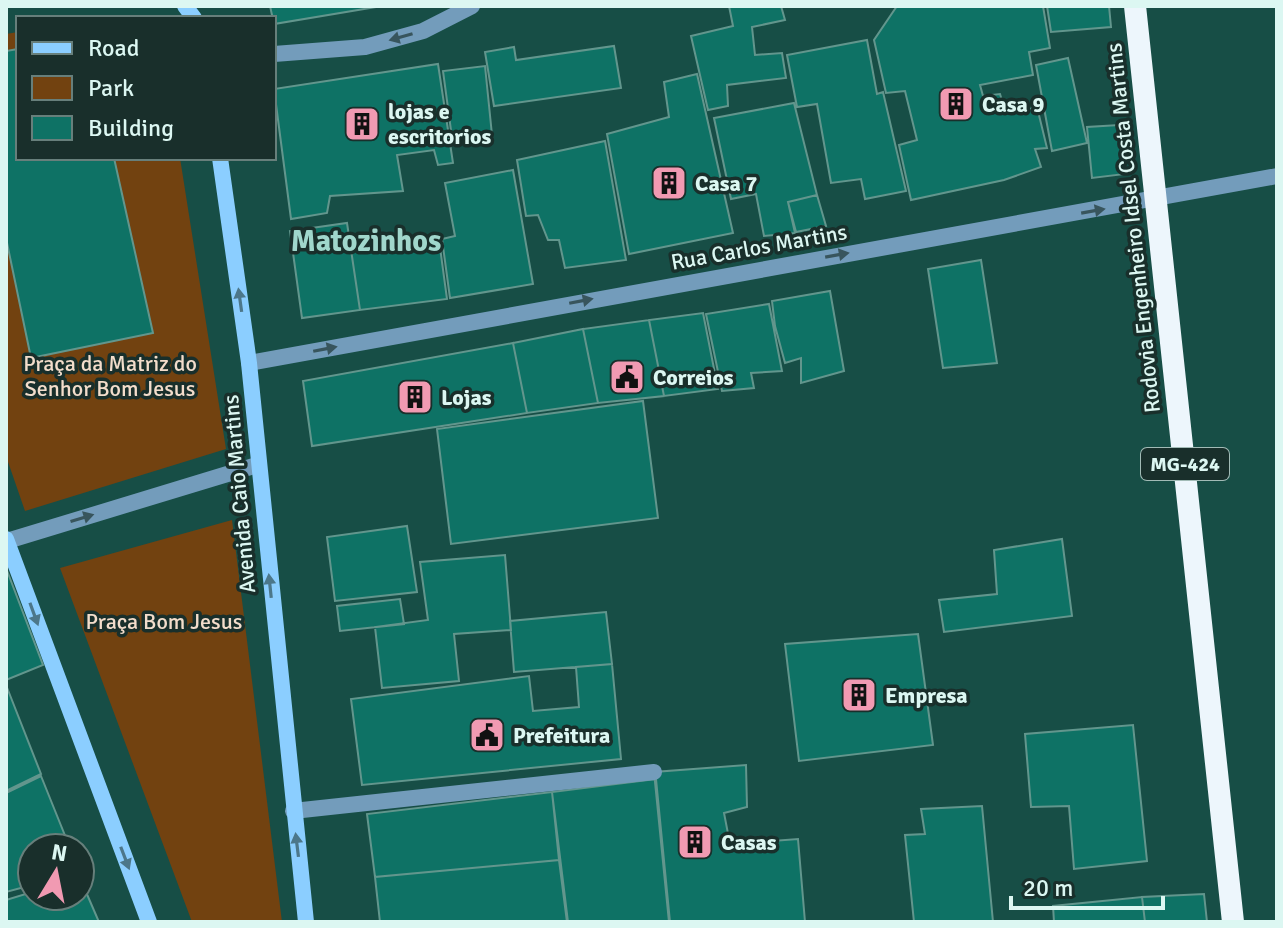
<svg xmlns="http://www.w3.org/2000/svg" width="1283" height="928" viewBox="0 0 1283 928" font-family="Signika,sans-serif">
<rect width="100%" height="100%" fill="#174e46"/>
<!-- green -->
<path fill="#724210" d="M18,32v126h162l46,291 -201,62 -19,-55v-422z
M232,520l50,402h-90l-132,-354z"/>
<!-- building -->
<path fill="#0e7265" stroke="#62968d" stroke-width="2" d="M270,6h112l-108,18z
M729,6h52l4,14 -33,7 3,28 27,-2 4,25 -59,7 1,21 -20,4 -17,-74 42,-10z
M897,6h146l7,42 -21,4 4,23 -53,10 3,11 17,-2 4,13 19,-6 3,9 11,-3 10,41 -12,1 6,18 -37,13 -93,20 -12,-55 18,-5 -12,-49 -19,2 -12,-53z
M1047,6h62l2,21 -60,5z
M867,40l10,54 6,-2 23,99 -41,8 -4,-20 -30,4 -14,-79 -20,3 -10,-52z
M614,46l7,42 -127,18 -9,-54 29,-5 2,13z
M18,49v109h96l39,175 -122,25 -25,-120v-187z
M1068,58l19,85 -35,8 -16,-86z
M438,64l15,99 -15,2 -4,-15 -37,5 6,36 -73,5 -3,17 -36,6 -17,-130z
M485,66l7,69 -40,3 -9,-67z
M697,74l36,159 -104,21 -22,-120 62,-17 -5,-35z
M794,103l23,92 -29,7 7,31 -31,3 -8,-42 -25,5 -17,-81z
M1119,125l6,49 -33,4 -5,-51z
M605,141l21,119 -61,8 -6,-28h-11l-10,-25 -12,1 -9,-56z
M513,170l20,114 -83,14 -8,-59 13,-3 -10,-53z
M817,195l9,31 -30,6 -8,-30z
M347,223l13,87 -58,8 -12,-87z
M439,240l8,59 -87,11 -9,-60z
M981,260l16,103 -54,5 -15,-99z
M830,291l14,80 -43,12v-25l-16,5 -10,-37 -3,-25z
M769,304l13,67 -31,2 3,15 -32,3 -16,-77z
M703,313l15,76 -54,7 -15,-76z
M649,320l15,76 -66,7 -15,-74z
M583,329l15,74 -71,10 -14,-70z
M513,343l14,70 -215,33 -9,-65z
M643,401l15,117 -207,26 -14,-115z
M407,526l10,66 -82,9 -8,-64z
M1062,539l10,77 -128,16 -5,-32 58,-6 -3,-44z
M505,555l6,75 -57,4 5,47 -77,7 -7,-61 53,-7 -8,-58z
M6,568l37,97 -37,15z
M400,599l4,25 -64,7 -3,-25z
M606,612l6,52 -98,8 -4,-51z
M918,634l15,111 -134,16 -14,-117z
M612,664l9,95 -259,26 -11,-86 178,-23 4,35 46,-4 -3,-40z
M6,685l35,89 -35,17z
M1133,725l14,136 -73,8 -5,-63 -38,1 -6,-73z
M746,765l1,42 -23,6 6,31 68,-5 7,83h-136l-15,-150z
M41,776l29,72h-38v37l-26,7v-99z
M656,779l14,143h-102l-16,-130z
M552,792l7,68 -184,17 -8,-63z
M982,806l11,116h-79l-9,-87 20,-1 -4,-25z
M559,860l8,62h-187l-5,-45z
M83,885l16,37h-93v-22l26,-8v4h48v-10z
M1204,894l3,28h-62l-3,-25z
M1142,897l3,25h-91l-1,-16z"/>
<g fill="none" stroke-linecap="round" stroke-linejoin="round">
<!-- service -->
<path stroke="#739cbb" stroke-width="16" d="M293,811l361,-39"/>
<!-- minor -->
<path stroke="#739cbb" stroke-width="16" d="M274,54l91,-7 58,-16 49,-25
M249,363l1028,-187
M7,541l250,-76"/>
<!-- secondary -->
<path stroke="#8bceff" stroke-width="16" d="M185,6l9,12
M220,158l29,205 57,559
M6,539l143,383"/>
<!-- trunk -->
<path stroke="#edf6fc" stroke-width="22" d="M1135,6l98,916"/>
</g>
<!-- one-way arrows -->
<defs><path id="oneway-solid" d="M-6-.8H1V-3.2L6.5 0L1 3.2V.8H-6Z" transform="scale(2)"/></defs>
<g fill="#38555d">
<use href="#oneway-solid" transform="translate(401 37) rotate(164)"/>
<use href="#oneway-solid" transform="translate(1093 211) rotate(-10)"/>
<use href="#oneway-solid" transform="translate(837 255) rotate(-10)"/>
<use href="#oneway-solid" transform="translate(581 301) rotate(-11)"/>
<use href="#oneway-solid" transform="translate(325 349) rotate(-11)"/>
<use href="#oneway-solid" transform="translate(82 518) rotate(-17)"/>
</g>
<g fill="#4c778a">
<use href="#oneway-solid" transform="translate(240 300) rotate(-98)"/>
<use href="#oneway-solid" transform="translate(270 586) rotate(-96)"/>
<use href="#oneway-solid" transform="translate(34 614) rotate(70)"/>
<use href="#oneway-solid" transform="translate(297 845) rotate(-97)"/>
<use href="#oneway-solid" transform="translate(125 858) rotate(69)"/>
</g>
<!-- icons -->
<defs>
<symbol id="building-square" viewBox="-11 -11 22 22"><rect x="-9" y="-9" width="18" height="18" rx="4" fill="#f19ab2" stroke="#192f2b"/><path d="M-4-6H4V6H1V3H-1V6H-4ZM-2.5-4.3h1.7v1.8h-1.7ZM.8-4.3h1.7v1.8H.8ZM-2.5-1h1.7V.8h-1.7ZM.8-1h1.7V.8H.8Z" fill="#111"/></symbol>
<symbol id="civic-square" viewBox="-11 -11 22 22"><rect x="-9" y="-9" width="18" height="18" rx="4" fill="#f19ab2" stroke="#192f2b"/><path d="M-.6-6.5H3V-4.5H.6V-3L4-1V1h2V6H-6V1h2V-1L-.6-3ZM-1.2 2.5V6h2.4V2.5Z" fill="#111"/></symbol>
</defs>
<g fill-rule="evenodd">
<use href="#building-square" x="936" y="84" width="40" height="40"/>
<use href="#building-square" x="342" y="104" width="40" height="40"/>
<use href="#building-square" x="649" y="163" width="40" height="40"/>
<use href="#civic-square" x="607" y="357" width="40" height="40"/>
<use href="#building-square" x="395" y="377" width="40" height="40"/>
<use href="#building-square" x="839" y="675" width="40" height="40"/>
<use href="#civic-square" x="467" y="715" width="40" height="40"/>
<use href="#building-square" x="675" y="822" width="40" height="40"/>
</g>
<g text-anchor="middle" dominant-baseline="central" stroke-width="7" stroke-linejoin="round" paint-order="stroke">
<!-- shield labels -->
<rect fill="#192f2b" stroke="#a2bbb6" stroke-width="2" x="1141" y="448" width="88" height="32" rx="6"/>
<g font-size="20" font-weight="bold" fill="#dcf7f2">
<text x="1185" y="464">MG-424</text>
</g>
<!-- poi labels -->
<g font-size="22" font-weight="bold" fill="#dcf7f2" stroke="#192f2b" text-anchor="start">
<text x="982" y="104">Casa 9</text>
<text x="388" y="111">lojas e<tspan x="388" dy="25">escritorios</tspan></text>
<text x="695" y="183">Casa 7</text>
<text x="653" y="377">Correios</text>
<text x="441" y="397">Lojas</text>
<text x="885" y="695">Empresa</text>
<text x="513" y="735">Prefeitura</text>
<text x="721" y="842">Casas</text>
</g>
<!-- street labels -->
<g font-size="22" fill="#dcf7f2" stroke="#192f2b">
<text transform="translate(1133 228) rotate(-96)">Rodovia Engenheiro Idsel Costa Martins</text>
<text transform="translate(759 247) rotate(-10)">Rua Carlos Martins</text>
<text transform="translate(239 494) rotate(-95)">Avenida Caio Martins</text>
</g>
<!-- park labels -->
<g font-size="22" fill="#f3ddcb" stroke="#192f2b">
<text x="110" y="363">Praça da Matriz do<tspan x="110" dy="25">Senhor Bom Jesus</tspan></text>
<text x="164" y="621">Praça Bom Jesus</text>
</g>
<!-- district labels -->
<g font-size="30" font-weight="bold" fill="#a0d7cc" stroke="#192f2b">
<text x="366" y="241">Matozinhos</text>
</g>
</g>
<!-- border -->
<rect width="1283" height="928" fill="none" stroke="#dcf7f2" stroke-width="16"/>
<!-- legend -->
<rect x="16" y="16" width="260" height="144" fill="#192f2b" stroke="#677f7b" stroke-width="2"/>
<rect x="32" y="42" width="40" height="12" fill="#8bceff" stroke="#677f7b" stroke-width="2"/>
<text x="88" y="56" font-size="24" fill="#dcf7f2">Road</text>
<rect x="32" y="76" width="40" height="24" fill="#724210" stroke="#677f7b" stroke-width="2"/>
<text x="88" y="96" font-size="24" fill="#dcf7f2">Park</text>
<rect x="32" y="116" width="40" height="24" fill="#0e7265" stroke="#677f7b" stroke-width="2"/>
<text x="88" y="136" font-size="24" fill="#dcf7f2">Building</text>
<!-- north arrow -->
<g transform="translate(56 872) rotate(10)"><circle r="38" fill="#192f2b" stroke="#677f7b" stroke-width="2"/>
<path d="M0-6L14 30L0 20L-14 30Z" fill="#f19ab2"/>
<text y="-12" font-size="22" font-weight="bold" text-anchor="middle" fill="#dcf7f2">N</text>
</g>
<!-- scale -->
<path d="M1011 896v12h152v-12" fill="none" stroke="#dcf7f2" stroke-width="4"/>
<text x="1023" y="896" font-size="24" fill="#dcf7f2" stroke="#192f2b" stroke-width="6" paint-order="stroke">20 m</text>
</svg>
